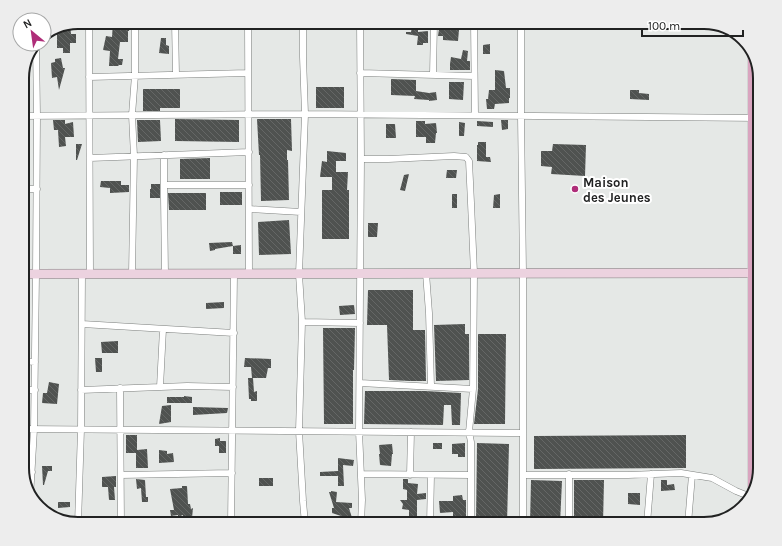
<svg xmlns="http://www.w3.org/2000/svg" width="782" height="546" viewBox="0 0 782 546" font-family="Karla,sans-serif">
<defs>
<pattern id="building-back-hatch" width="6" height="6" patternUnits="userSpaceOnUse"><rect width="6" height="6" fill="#4f5250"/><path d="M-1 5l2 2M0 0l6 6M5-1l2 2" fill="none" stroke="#656766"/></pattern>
</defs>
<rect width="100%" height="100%" fill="#e5e8e6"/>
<!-- building -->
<path fill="url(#building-back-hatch)" d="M113,22h17l-1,9h-1v11h-8l-2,17h5l-1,6h-3l-1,1h-9l1,-15 -7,-1 3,-14 6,1z
M396,22h16v5h6v5l10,-1v12h-5v2h-6l1,-9 -12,-2v-2h5l1,-5 -16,-1z
M445,22h20l-1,8h-5l-1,11 -15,-1v-4h-5l1,-7h5z
M70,25l1,9h5v9h-6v10h-7v-5h-6v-18z
M161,38h5v7l3,1v8l-10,-1z
M490,44v10h-7v-9z
M463,50l5,1 -1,10h3v9h-20v-6l1,-7 10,2z
M61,58l2,10h2l-6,22 -2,-13 -5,1 -1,-15 4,-1v-3z
M495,70l9,1 2,17h4v10h-1v5l-14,1 -1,5h-7l-1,-10h2l1,-9h6z
M391,79l25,1v11l13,2 7,-1 1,8 -8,1v-1l-15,-1 1,-3 -24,-1z
M449,82h15l-1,18 -14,-1z
M316,87h28v21h-28z
M143,89h37v19h-20v3h-17z
M630,90h9v3l10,1v6l-19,-1z
M175,119l64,1v22l-64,-1z
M257,119h34l1,32 -5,-1v10h1l1,40 -28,1 -1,-46h-1z
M53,120h12v4l8,-2 1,15h-9l1,9 -7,1 -1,-17h-4z
M137,120h23l1,21 -23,1z
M501,120h7v9l-6,1z
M416,121h9v3l11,-1 1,10h-1l-1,10h-9v-6h-10z
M477,121l16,1v5l-16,-1z
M459,122l6,1 -1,13h-5z
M386,124h9l1,14h-10z
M22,134l8,1 -1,16 -7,-1z
M478,142h8v15h4l1,5 -14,-1v-16h1z
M76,144h6l-5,16h-1z
M553,144l33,1 -1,31 -34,-2 1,-7 -11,-1v-15h11z
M327,151l19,2v8h-10v11h12l-1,18h2v49h-27v-49h10v-13h-12l2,-16 5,1z
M210,158v21h-30v-20z
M447,170h10l-1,8h-10z
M409,174l-4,17 -5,-1 4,-15z
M101,181h20v4h8v7l-19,1v-5l-10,-1z
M151,184h9v14h-10v-9h1z
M220,192h22v13h-22z
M168,193h38v17h-37z
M452,194h5v14h-5z
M500,194v14h-7l1,-13z
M289,220l2,34 -32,1 -1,-33z
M368,223h10l-1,14h-9z
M232,242l1,4 -18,3v1l-5,1 -1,-8z
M241,245v9h-8v-8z
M368,290h45v40h12l1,51h-16l-21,-1 -2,-55h-20z
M224,302v6l-18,1v-6z
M354,305l1,9 -15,1 -1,-9z
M465,324v10h4v46l-33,1 -2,-56z
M323,328h32l-1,42h-1v54h-29z
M478,334h28l-1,90h-31l4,-35z
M118,341v12h-16l-1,-11z
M95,358h7v14h-6z
M245,358l26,1v9h-3l-2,10h-13l1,14 3,-1v10h-6v-2h-2l-1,-21h4l-1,-11h-7z
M49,382l10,2 -2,20 -15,-1 1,-10h4z
M365,391h60l36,2 -1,32h-8l-1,-20h-7l-1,20 -79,-1z
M184,396l8,1v6h-25v-6h17z
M171,405v17l-12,2 3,-18z
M193,407l35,1 -1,5 -34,2z
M126,435h11v15l10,-1 1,19h-12v-15h-10z
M686,435v33l-152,1v-33z
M220,438v3h6v12h-7v-7h-4v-7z
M433,443h9v6h-9z
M465,443v14h-7v-3h-6v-10z
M477,443l32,1 -2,80h-31z
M392,444l1,10h-1l-1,12 -11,-1 -1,-11h1l-1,-9z
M159,450l8,1v3l6,-1 1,9 -15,1z
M338,458l16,2 -1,6 -10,-1 1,21h-6v-10h-18v-4l18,-1z
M42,466h10v5h-4l-4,14h-1z
M116,476v11h-2l1,13h-6l-1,-13h-6v-10z
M259,478h14v8h-14z
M136,479l9,1 1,17h2v5h-6l-1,-14 -4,1z
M403,479h5v4l10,1 -1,10 9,-1v6l-9,1v19h-8v-9l-7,-1 1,-5 -3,-4h7v-10l-4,-1z
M531,480l31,1 -2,43h-30z
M574,480h30l-1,44h-29z
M661,480h6v5l7,-1 1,6 -14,1z
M182,486h5l1,18h2l1,5 2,-1 -1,10 -9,-1v-2l-5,2v-2l-7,1 -1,-6h4l-4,-21 12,-1z
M331,491l6,1 -1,10 16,1v5h-3l4,13h-6v-3l-15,-5v-5h2l-5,-16h2z
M628,493h12v12l-12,-1z
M462,495l1,5h3v19h-13v-7l-13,1 -1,-12h14v-5z
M58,502h12v5l-12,1z"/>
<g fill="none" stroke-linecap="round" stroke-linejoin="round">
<defs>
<path id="street" d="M89,22l1,252
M175,22l1,53
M248,22l1,252
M303,22v35l2,57 -6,160 3,48 -3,109 4,70 2,23
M360,22l1,137 -2,272 3,69 -1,24
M474,22l1,93
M521,22v94l2,157v251
M360,73l114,3
M433,75l1,-53
M89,77l159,-4
M22,116l283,-2 455,4
M164,155v42l1,77
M90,158l159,-6
M361,159h27l66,-3 12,1 3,4 2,42 3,70 -1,116 -4,43 2,10v82
M164,185h85
M22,189h15
M249,209l52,3
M426,273l3,40 2,73
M132,274l2,-118 -2,-41 3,-40v-53
M302,322l58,1
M82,324l152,9
M22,361l13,1
M360,383l113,6
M160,387l3,-58
M120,388l1,136
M22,390h13
M81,390l106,-4 46,1
M22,429l501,4
M22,472h10
M361,474l110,1
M121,475l111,-2
M410,475l1,-43
M523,475h105l53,-2 31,5 24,13 15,6
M30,497l4,-68 2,-155 1,-158 -1,-72
M78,524l3,-95 1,-155
M231,524l3,-250
M430,524l1,-49
M569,524v-50
M647,524l4,-50
M688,524l4,-49"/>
<path id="secondary" d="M22,274l731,-1"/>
<path id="primary" d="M753,492v-440"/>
</defs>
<!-- street casing -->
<use href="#street" stroke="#7c7f7d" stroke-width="7"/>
<!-- secondary casing -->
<use href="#secondary" stroke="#7c7f7d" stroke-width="10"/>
<!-- primary casing -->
<use href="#primary" stroke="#c1c1c1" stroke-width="11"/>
<!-- street -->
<use href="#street" stroke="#fff" stroke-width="6"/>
<!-- secondary -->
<use href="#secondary" stroke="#ecd2df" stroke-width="9"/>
<!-- primary -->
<use href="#primary" stroke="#d9a4bf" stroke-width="10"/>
</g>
<!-- markers -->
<circle fill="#af2d79" stroke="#fff" stroke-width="1.5" cx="575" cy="189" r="4"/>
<g text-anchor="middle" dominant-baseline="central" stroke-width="4" stroke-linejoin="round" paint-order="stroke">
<!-- poi labels -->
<g font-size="13" font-weight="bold" fill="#212222" stroke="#fff" text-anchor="start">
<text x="583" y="182">Maison<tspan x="583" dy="15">des Jeunes</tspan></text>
</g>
</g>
<!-- crop -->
<path d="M0 0H782V546H0ZM78 29H704A49 49 0 0 1 753 78V468A49 49 0 0 1 704 517H78A49 49 0 0 1 29 468V78A49 49 0 0 1 78 29Z" fill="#ededed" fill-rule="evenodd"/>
<path fill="none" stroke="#212222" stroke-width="2" d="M78 29H704A49 49 0 0 1 753 78V468A49 49 0 0 1 704 517H78A49 49 0 0 1 29 468V78A49 49 0 0 1 78 29Z"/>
<!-- north arrow -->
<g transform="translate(32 32) rotate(331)"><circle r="19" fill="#ffffff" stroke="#a6a7a7"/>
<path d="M0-3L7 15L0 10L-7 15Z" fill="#af2d79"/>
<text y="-6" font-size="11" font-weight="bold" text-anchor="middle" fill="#212222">N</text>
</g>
<!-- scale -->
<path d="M642 30v6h101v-6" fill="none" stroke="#212222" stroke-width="2"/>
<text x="648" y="30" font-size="12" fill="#212222" stroke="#ffffff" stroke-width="3" paint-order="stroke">100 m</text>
</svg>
